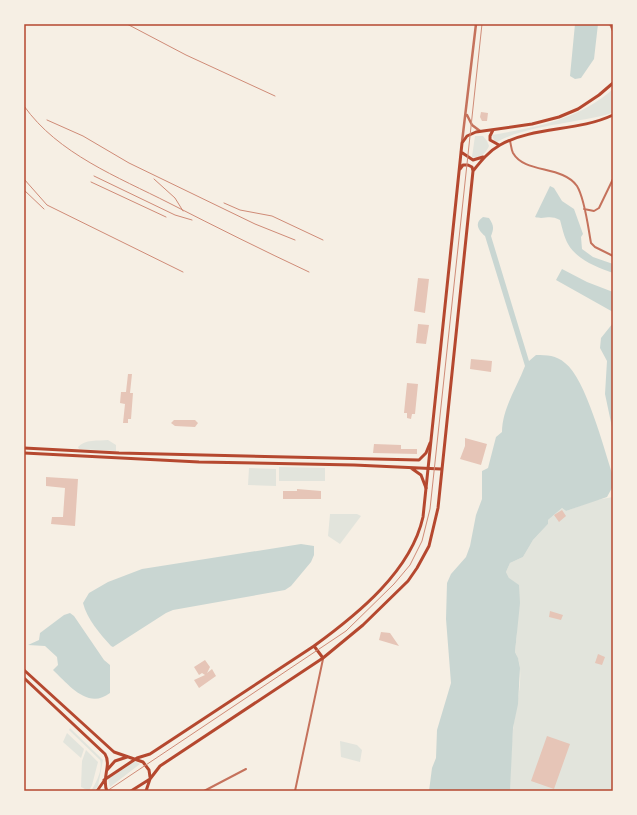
<svg xmlns="http://www.w3.org/2000/svg" width="637" height="815" viewBox="0 0 637 815" font-family="Arial,sans-serif">
<rect width="100%" height="100%" fill="#f6efe4"/>
<!-- green -->
<path fill="#e2e4dc" d="M613,89v23l-4,2c-33,9 -86,12 -114,29l-3,-8c45,-8 86,-15 121,-46z
M475,136h8l4,5 2,5c-3,7 -9,13 -17,11z
M108,440l8,5v6l-37,-2 -1,-2c7,-8 20,-6 30,-7z
M279,467l46,1v13h-46z
M249,468l27,1v17l-28,-1z
M613,497v294h-103c0,-20 1,-41 3,-61 2,-22 14,-58 2,-78l2,-19 -8,-55 -3,-6 4,-9 13,-6 10,-17 15,-16v-4l14,-12 4,3 30,-11z
M330,514h27l4,2 -21,28 -12,-8z
M70,728l33,32 -5,26 -4,5h-3c5,-8 12,-21 9,-31l-31,-30z
M67,733l17,16 -3,9 -18,-16z
M340,741l17,4 5,5 -2,12 -19,-5z
M86,750l12,12 -6,23 -3,6 -8,-4 1,-26z
M135,761l5,3 -30,23 -2,-8z"/>
<!-- water -->
<path fill="#c9d6d2" d="M575,24h23l-4,35 -13,19 -6,1 -5,-3z
M550,186l4,2 8,13 12,8 9,25 -2,3 1,12 11,8 20,7v9c-16,-6 -36,-13 -45,-29 -4,-7 -6,-17 -8,-24 -11,-6 -15,0 -25,-3z
M483,217l6,1c5,8 5,10 2,18l38,125 7,-6c11,0 20,0 29,8 21,16 39,86 48,113v10l-6,11 -41,14 -4,-3 -14,12v4l-15,16 -10,17 -13,6 -4,9 3,6 10,7 1,18 -5,49 3,6 2,10 -2,36 -5,24 -3,63h-81l3,-23 4,-10 1,-28 14,-47 -5,-64 1,-36 4,-9 15,-17 4,-11 6,-31 6,-16v-28l6,-3 8,-31 6,-5c0,-23 15,-45 23,-66l-40,-130c-7,-6 -11,-13 -2,-19z
M562,269l25,13 26,10v20l-57,-32z
M613,323v109l-8,-38 2,-33 -7,-13 1,-10z
M301,544l13,2v9l-3,7 -20,24 -6,4 -112,20 -7,3 -53,34 -2,-1c-11,-12 -24,-27 -28,-43l6,-10 19,-11 34,-13z
M70,613l4,3 30,44 6,5v28c-22,17 -41,-8 -57,-23l5,-5 -1,-8 -12,-11 -17,-1 11,-5 1,-7 24,-18z"/>
<!-- building -->
<path fill="#e6c5b7" d="M481,112l7,1 -1,8h-5l-2,-4z
M418,278l11,1 -4,34 -11,-2z
M418,324l11,1 -3,19 -10,-1z
M471,359l21,2 -1,11 -21,-3z
M128,374h4l-2,19h3l-2,26h-3v4h-5l2,-19 -5,-1 1,-11h5z
M407,383l11,1 -3,30h-3l-1,5 -4,-1v-5h-3z
M174,420h21l3,3 -3,4 -20,-1 -4,-3z
M465,438l22,6 -6,21 -21,-6 5,-13z
M374,444l27,1v4h16v5l-44,-1z
M46,477l32,2 -3,47 -24,-2 1,-7h11l2,-29 -19,-2z
M297,489l24,2v8h-38v-8h14z
M562,510l4,6 -7,6 -5,-7z
M550,611l13,4 -2,5 -12,-3z
M381,632l9,1 9,13 -20,-6z
M598,654l7,3 -3,8 -7,-2z
M205,660l5,7 -3,6 5,-4 4,7 -17,12 -5,-8 11,-5 -3,-2 -3,2 -5,-8z
M547,736l23,8 -16,45 -23,-8z"/>
<g fill="none" stroke-linecap="round" stroke-linejoin="round">
<!-- minor -->
<path stroke="#c5725c" stroke-width="2" d="M610,24l3,7
M510,141c1,3 1,8 3,12 12,21 49,12 64,33 8,13 11,41 14,57l4,4 18,9
M584,209l10,2 5,-3 14,-29
M204,791l42,-22
M295,791l28,-132"/>
<!-- tertiary -->
<path stroke="#c5725c" stroke-width="2.5" d="M467,115l5,10 8,6
M462,142l14,-118"/>
<!-- secondary -->
<path stroke="#b5482f" stroke-width="3" d="M24,448l95,5 300,7 7,-7 4,-10
M24,453l175,9 155,3 87,4
M411,468l10,7 5,13"/>
<!-- primary -->
<path stroke="#b5482f" stroke-width="3" d="M493,130l-3,6v4l9,5
M461,152l12,8 10,-3
M473,171c8,-10 16,-20 27,-26 34,-19 77,-13 113,-30
M314,646l9,12
M24,670l90,82 29,10 6,8 1,7
M24,678l81,76c7,11 -4,25 2,37
M107,770l8,-9 12,-4
M104,780l33,-22 13,-4 164,-108c44,-32 97,-75 109,-129l39,-374 5,-7 9,-4 56,-8 27,-7 19,-8 21,-14 14,-12
M97,791l7,-10
M131,791l19,-12
M146,791l4,-12 10,-13 163,-108 40,-33 45,-44 9,-13 12,-22 9,-38 35,-337 -1,-4 -4,-2h-5l-3,4"/>
<!-- tram -->
<path stroke="#cf8b77" stroke-width="1" d="M107,791l239,-160 48,-47 16,-19 12,-24 8,-32 52,-485"/>
<!-- rail -->
<path stroke="#cf8b77" stroke-width="1" d="M127,24l59,31 89,41
M24,106c34,48 94,71 145,97 47,24 93,47 140,69
M47,120l36,16 46,27 126,61 40,16
M94,176l81,39 17,5
M24,179l23,26 136,67
M154,179l21,19 8,13
M91,182l75,35
M24,190l20,19
M224,203l16,7 32,6 51,24"/>
</g>
<!-- border -->
<rect width="637" height="815" fill="none" stroke="#f6efe4" stroke-width="50"/>
<rect x="25" y="25" width="587" height="765" fill="none" stroke="#b5482f" stroke-width="1.5"/>
</svg>
